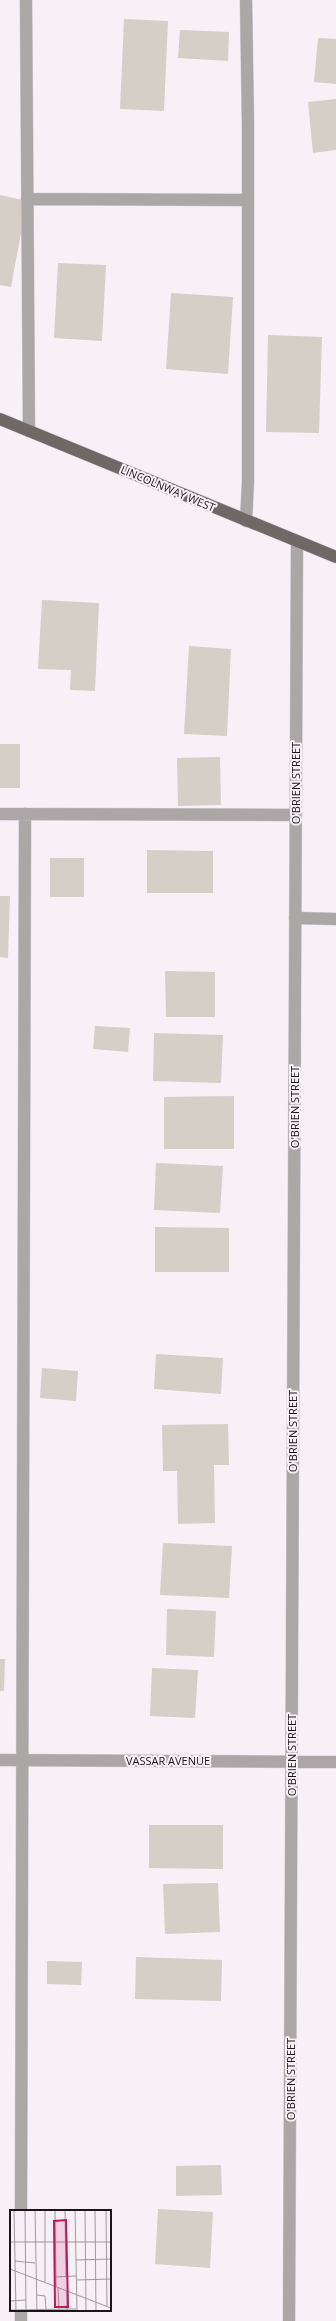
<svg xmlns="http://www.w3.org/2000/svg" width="336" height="2321" viewBox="0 0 336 2321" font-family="'Open Sans',sans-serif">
<rect width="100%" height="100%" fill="#f7f0f7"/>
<!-- building -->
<path fill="#d5cfc7" d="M124,19l44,2 -4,90 -44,-2z
M180,30l49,2 -1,29 -50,-3z
M318,38l18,1v45l-22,-2z
M336,99v51l-23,3 -5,-51z
M0,195l27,6 -16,86 -11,-2z
M58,263l48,2 -4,76 -48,-3z
M171,293l62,4 -5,77 -62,-5z
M268,335l54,2 -3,96 -53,-1z
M42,600l57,3 -4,88 -25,-1 1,-20 -33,-1z
M189,646l42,3 -4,87 -43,-2z
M0,744h20v44h-20z
M220,757l1,48 -43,1 -1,-48z
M147,850l66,1v42h-66z
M50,858h34v39h-34z
M0,896h10l-2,62 -8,-1z
M165,971l50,1v45h-49z
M95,1026l35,2 -2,24 -35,-3z
M154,1033l69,2 -2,48 -68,-2z
M234,1096v53h-70v-52z
M156,1163l67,3 -3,47 -66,-3z
M155,1227l74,1v44h-74z
M156,1354l67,4 -2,36 -67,-5z
M42,1368l36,3 -2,30 -36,-3z
M228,1424l1,41h-15l1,58 -37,1 -1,-53h-14l-1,-46z
M163,1543l69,3 -3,52 -69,-3z
M167,1609l49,2 -2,46 -48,-2z
M0,1659h5l-1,32h-4z
M152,1668l46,2 -3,48 -45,-2z
M149,1825h74v44l-74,-1z
M218,1883l2,49 -55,2 -2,-50z
M136,1957l86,3 -1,41 -86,-2z
M47,1961l35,1 -1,23 -34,-1z
M221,2165l1,30 -46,1v-30z
M158,2209l55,3 -3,56 -55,-4z"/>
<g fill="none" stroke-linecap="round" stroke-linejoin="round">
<defs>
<path id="lane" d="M26,0l3,431
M27,199l221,1
M246,521l2,-39v-357l-2,-125
M0,814l295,1
M295,918l41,1
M21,2211l4,-1397
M21,2321v-11"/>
<path id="street" d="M0,1760l336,2
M289,2321l8,-1779"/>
<path id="primary" d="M0,419l336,138"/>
</defs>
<!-- lane casing -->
<use href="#lane" stroke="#d3cdd3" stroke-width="13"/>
<!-- street casing -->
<use href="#street" stroke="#d3cdd3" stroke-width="13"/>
<!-- primary casing -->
<use href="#primary" stroke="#d3cdd3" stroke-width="13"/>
<!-- lane -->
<use href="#lane" stroke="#aba7a6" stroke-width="12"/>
<!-- street -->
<use href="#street" stroke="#aba7a6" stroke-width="12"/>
<!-- primary -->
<use href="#primary" stroke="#706867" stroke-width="12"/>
</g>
<g text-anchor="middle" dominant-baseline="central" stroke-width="4" stroke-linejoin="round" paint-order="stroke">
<!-- street labels -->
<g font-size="11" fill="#181618" stroke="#f7f0f7">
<text transform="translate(168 488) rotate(23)">LINCOLNWAY WEST</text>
<text transform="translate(295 783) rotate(-90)">O'BRIEN STREET</text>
<text transform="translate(294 1107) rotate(-90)">O'BRIEN STREET</text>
<text transform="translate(292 1431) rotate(-90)">O'BRIEN STREET</text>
<text transform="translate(291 1755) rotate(-90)">O'BRIEN STREET</text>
<text x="168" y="1760">VASSAR AVENUE</text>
<text transform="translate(290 2079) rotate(-90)">O'BRIEN STREET</text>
</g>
</g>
<!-- overview -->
<g transform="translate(10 2210)">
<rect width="101" height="101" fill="#f7f0f7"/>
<path fill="none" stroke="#9e999e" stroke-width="1" d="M4,0l2,101M15,0l1,101M25,0l2,101M45,0l1,77M55,0l1,67M65,0l2,101M75,0l1,101M85,0l1,101M96,0l1,97M0,32h101M66,50l35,-1M5,51l20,2M0,59l101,39M46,67l20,-1M66,70l35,-1M35,72v-72M48,78l1,21M57,81v20M27,85l8,1 1,13M0,91l16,-1M0,100l66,-1"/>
<path fill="#c2185b" fill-opacity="0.15" stroke="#c2185b" stroke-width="2" d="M56,10l2,87h-13l-1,-86z"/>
<rect width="101" height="101" fill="none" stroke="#181618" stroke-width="2"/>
</g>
</svg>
